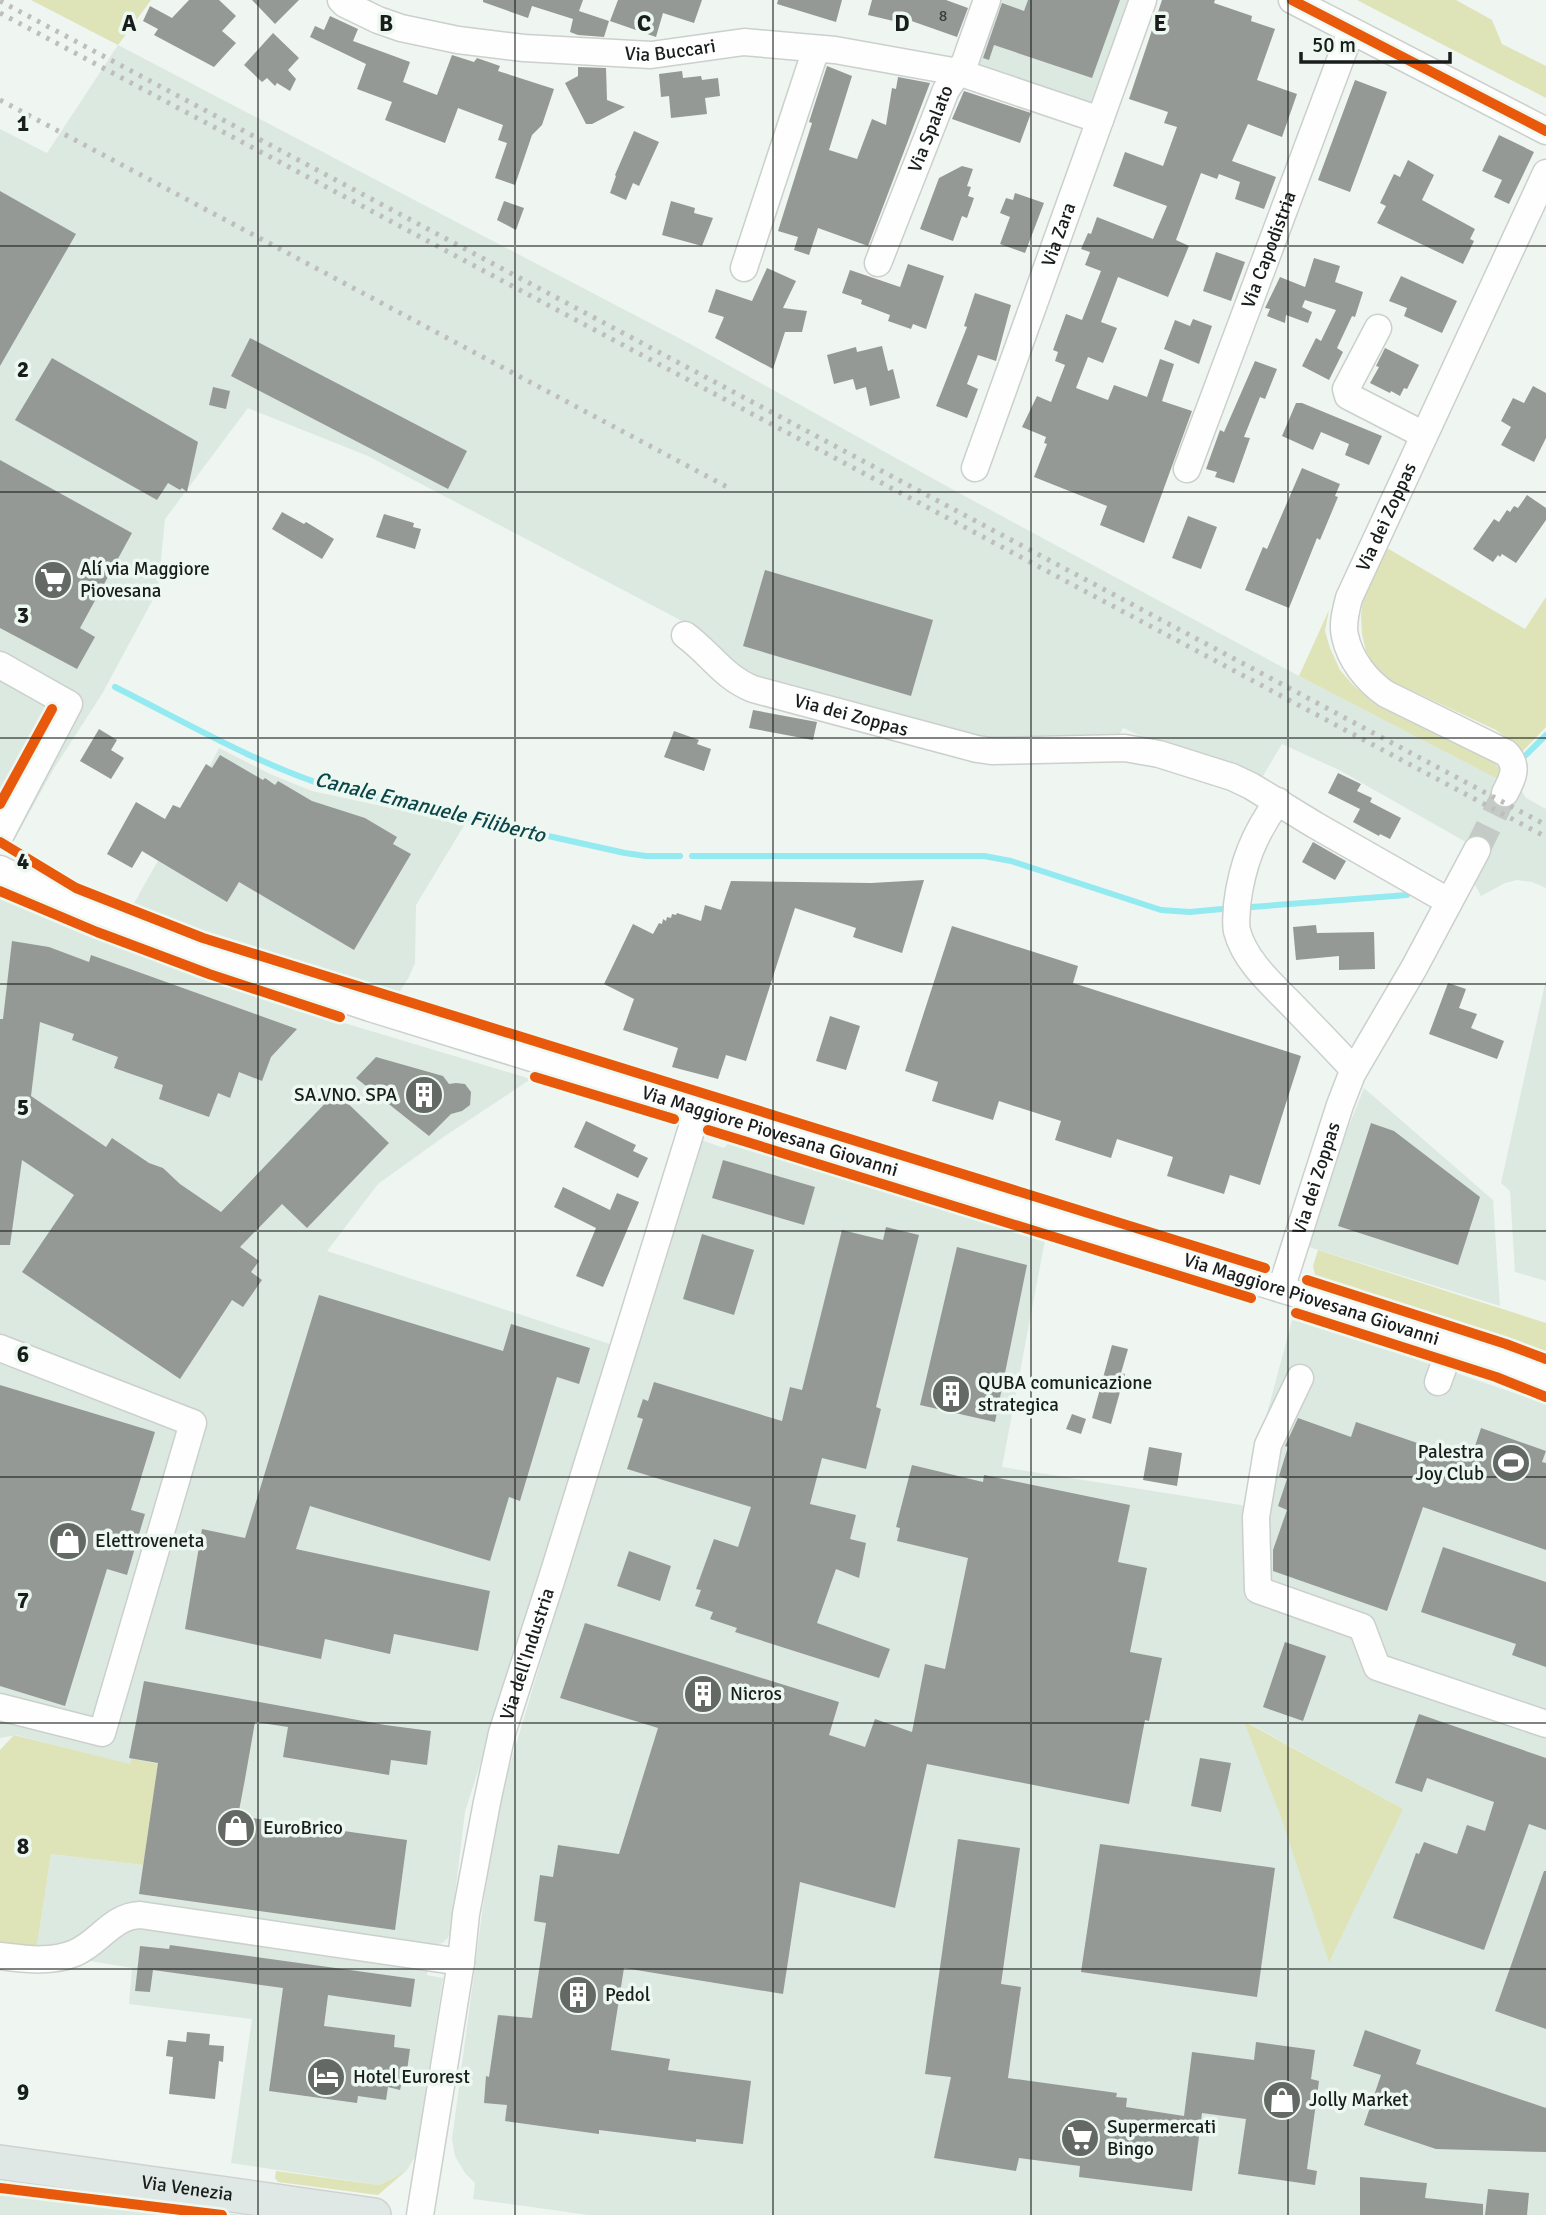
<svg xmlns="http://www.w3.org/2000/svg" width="1546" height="2215" viewBox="0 0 1546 2215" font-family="Signika,sans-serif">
<rect width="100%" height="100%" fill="#eff5f1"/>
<!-- built -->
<path fill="#dce9e1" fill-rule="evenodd" d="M994,0h138l-40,110 -121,-43z
M118,45l574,300 267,148 340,183 222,114 5,8 20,11v79l-14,-6 -15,-2 -12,3 -24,13 -7,-13 13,-29 -148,-84 -57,-26 -22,37 -106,-39 -31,-14 -7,13 -131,1 -233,-62 -51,-49 -333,-175 -120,-48 -83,111 -7,71 -56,104 -49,76 -41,74 -12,-7v-708l47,24z
M219,748l51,26 42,17 153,33 -49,81 -1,58 -6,14 -12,19 -186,-62 -78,-29 36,-64 -3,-24 7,-12 8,3 25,-44 4,2z
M0,895l70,30 108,40 163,57 190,57 -89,59 -64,46 -51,67 286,94 -148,467 -14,116 -3,10 -6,5 -11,3 -4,29 16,3 -27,177 -9,15 -15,9 -13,6 -148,-22 21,-144 -123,-15 3,-36 -96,-16 15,-98 92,11 -11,-106 -1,6 -115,-30 -16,3z
M1546,979v302l-31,-9 -5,-81 -9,-8z
M1364,1088l129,112 7,106 -191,-59 39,-119z
M701,1140l23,8 7,-8 314,100 -43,227 245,39 12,-63 34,-126 253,87v811h-957l-116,-16 2,-16 -10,-10 -10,-17 -3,-17 41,-308 7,-33 64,-214zM1245,1721l158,88 -121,11z
M0,2194l244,21h-244z"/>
<!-- green -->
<path fill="#dee3b8" d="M31,0h120l-33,45z
M1357,0h99l36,20 10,24 44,22v32z
M1387,548l138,81 21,-32v130l-26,27 -13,-16 -11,-8 -107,-50 -15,-14 -8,-15 -4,-17 -1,-19 2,-16z
M1329,610l-4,21 5,17 10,22 13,15 18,16 123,61 8,10v9l-203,-105z
M1318,1250l228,73v31l-230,-74 -3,-14z
M1244,1721l159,88 -74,153 -47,-142z
M14,1735l116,29 2,-5 26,5 -15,101 -92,-11 -15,98 -36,-6v-196z
M407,2170l-29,25 -100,-13 -3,-4 1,-7 103,14 13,-6z"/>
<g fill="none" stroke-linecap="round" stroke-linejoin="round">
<!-- stream -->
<path stroke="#93eaf0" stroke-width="6" d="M115,687c72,36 143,78 221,102l289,64 21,3h34
M1526,755l20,-20
M692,856h292l27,5 150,49 29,2 32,-3
M1252,907l155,-12"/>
</g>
<!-- building -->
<path fill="#959996" d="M189,0h30l17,16 -14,15 14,12 -22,24 -60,-32 4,-6 -15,-8 7,-15 22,12z
M252,0h47l-24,24z
M483,0h100l-4,11 30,10 -5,16 -26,-2 -8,-3 3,-13 -41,-13 -4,12 -45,-16z
M618,0h84l-8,23 -31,-10 -7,24 -46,-16z
M778,0h64l-6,22 -59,-18z
M872,0h74l22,8 -11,29 -54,-19 -1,5 -34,-8z
M1028,0h92l-28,78 -98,-33 -5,15 -6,-2 19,-55 22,8z
M1162,0h53l-1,3 38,13 -1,5 24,8 -18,51 40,14 -15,43 -34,-13 -16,37 44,16 -12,32 -29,-10 5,-17 -21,-8 -2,5 -16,-6 -25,67 13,6 -21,51 -50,-20 -17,45 16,6 -14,35 -15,-6 -12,31 32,12 6,-15 33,12 13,-38 14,5 -12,37 30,10 -48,132 -44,-18 7,-19 -73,-29 13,-33 -3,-1 2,-6 -24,-10 15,-31 14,6 14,-37 -10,-4 3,-9 -5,-2 13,-36 16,6 19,-49 -16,-6 5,-13 -9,-3 7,-16 3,1 6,-17 56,22 14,-33 -54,-20 12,-34 38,14 14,-39 -13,-4 4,-11 -39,-13z
M330,16l28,13 -5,12 57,21 -7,20 34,13 15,-40 22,7 3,-4 23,8 -2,5 56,18 -12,36 -10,10 -17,50 -20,-7 12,-35 -9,-3 5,-15 -45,-17 -13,35 -60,-23 7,-18 -35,-13 9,-25 -56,-27 5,-11 9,4z
M273,33l26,25 -11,12 8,9 -6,12 -13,-8 -2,3 -8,-8 -5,4 -18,-17z
M827,66l25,10 -23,74 28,9 15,-40 14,6 6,-37 4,1 2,-12 32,6 -62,163 -50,-18 -9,27 -15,-5 4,-13 -20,-6 34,-108 -3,-1z
M578,67l28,1 1,32 18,7 -33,17h-6l-21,-41 13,-7z
M682,71l1,7 18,-2 1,4 16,-2 2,18 -15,2 2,16 -36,4 -2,-22 -8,1 -2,-23z
M1355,80l32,12 -37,100 -32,-12z
M964,91l67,22 -11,30 -68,-24z
M634,131l25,11 -20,44 -6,-3 -7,17 -16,-7 6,-17 -1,-1z
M1499,135l35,17 -25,52 -15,-7 8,-17 -20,-9z
M1408,160l26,15 -12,25 53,29 -5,10 4,2 -11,23 -86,-41 9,-17 -6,-3 14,-29 6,3z
M962,166l11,3 -6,17 4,1 -3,9 6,2 -7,20 -5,-2 -9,25 -33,-12 19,-51z
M0,191l76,43 -76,132z
M1015,193l29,10 -19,50 -25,-9 10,-27 -10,-4 6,-15 7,2z
M504,201l20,7 -8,22 -19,-10z
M671,201l24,7 -1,5 19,5 -11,28 -40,-11z
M1216,252l29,10 -14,39 -28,-10z
M1314,258l26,8 -5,16 28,10 -8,25 -3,-1 -15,32 6,4 -14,28 -27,-14 14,-28 5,3 15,-31 -31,-10 -3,7 10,5 -4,11 -22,-8 -1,8 -18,-7 3,-7 -5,-1 15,-31 25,10z
M908,264l36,12 -18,53 -13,-5 -2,5 -23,-8 2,-6 -29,-11 1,-4 -20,-7 8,-23 50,17z
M767,268l29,13 -13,27 24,3 -5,21h-17l-12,37 -58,-31 9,-21 -16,-5 8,-23 36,12z
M1401,276l56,25 -15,32 -38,-17 3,-8 -18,-7z
M975,293l36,12 -15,56 -18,-6 -11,29 11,5 -11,29 -31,-12 31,-79 -3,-1z
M1193,319l19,7 -13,38 -35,-15 11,-29 15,6z
M250,338l217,113 -19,38 -217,-113z
M882,346l6,25 5,-2 7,29 -30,8 -4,-19 -10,3 -3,-11 -19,5 -7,-29 29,-8 1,5z
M1385,348l34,17 -12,24 -3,-1 -4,8 -9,-5 -1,2 -20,-10 9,-16 -3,-1z
M52,358l146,84 -11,50 -5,-4 -2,2 -12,-7 -11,17 -142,-80z
M1255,361l22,8 -12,30 -5,-2 -16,40 6,1 -16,45 -19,-6 2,-5 -11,-3 14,-39 4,2z
M1533,386l13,7v45l-12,24 -33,-17 10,-18 -10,-6 12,-23 11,5z
M213,387l17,4 -4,18 -17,-4z
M1296,403h6l80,33 -13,29 -24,-10 4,-11 -28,-12 -8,18 -31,-14z
M0,460l132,73 -52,95 15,9 -18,32 -77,-41z
M1302,468l38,16 -5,12 3,1 -18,43 -3,-2 -28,70 -44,-18 18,-43 4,2z
M1527,495l19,13v12l-30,43 -14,-9 -2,3 -2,-2 -5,7 -20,-13 21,-30 5,3 8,-12 3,2 4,-6 4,2z
M282,512l22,12 2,-2 28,17 -12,20 -50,-30z
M384,514l30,9 -1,4 8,2 -6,20 -39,-12z
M1188,516l29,11 -16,42 -29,-11z
M765,570l168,50 -22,76 -168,-50z
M753,710l64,12 -4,18 -64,-12z
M99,729l18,11 -6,10 13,8 -13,21 -31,-18z
M674,731l25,9 -2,4 14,5 -7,22 -40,-14z
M220,755l43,25 2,-2 10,7 3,-4 34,20 53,17 32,19 -4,7 18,10 -57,96 -115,-68 -12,20 -85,-51 -10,17 -25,-14 29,-52 29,17 8,-14 7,3 26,-44 6,4z
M1338,773l23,11 -4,7 15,7 -2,4 31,16 -11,21 -10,-5 -1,2 -26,-14 7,-13 -32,-16z
M1313,842l33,19 -11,19 -33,-18z
M924,880l-22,73 -49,-16 3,-9 -61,-20 -49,153 -20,-6 -8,24 -46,-12 6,-19 -55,-18 11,-31 -30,-15 29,-60 20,10 6,-11 3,1 1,-5 3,2 1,-4 4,1 1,-4 4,1 1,-2 24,8 4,-16 16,5 10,-29 140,2z
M1316,925l1,8 57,-1 1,37 -36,1v-14l-43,4 -3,-33z
M952,926l126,40 -5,17 228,73 -41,129 -30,-10 -6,19 -57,-18 6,-19 -56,-18 -6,19 -56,-18 6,-19 -62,-20 -6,19 -61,-19 6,-19 -33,-11z
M12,941l37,6 40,15 2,-7 206,74 -26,28 -9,24 -23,-9 -9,26 -12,-5 -9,24 -50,-18 4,-14 -49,-17 4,-11 -46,-17 2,-6 -34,-12 -9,74 75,51 6,-9 37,25 14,5 17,16 41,28 115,-120 53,51 -82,85 -25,-24 -42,43 19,14 -8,11 11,8 -19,27 -11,-7 -52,79 -158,-107 52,-77 -52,-35 -12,85h-10v-226h3z
M1448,983l18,6 -7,19 18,6 -6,14 33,13 -7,18 -68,-25z
M830,1016l30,10 -14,44 -30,-9z
M376,1057l67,19 6,8 7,-1 9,1 6,8 -1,13 -8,6 -11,3 -22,22 -73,-58z
M586,1121l50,24 -3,6 15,7 -10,20 -64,-31z
M1371,1123l23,8 86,66 -22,68 -120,-39z
M723,1160l92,27 -11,38 -92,-27z
M563,1187l47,23 7,-17 22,9 -36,85 -27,-11 20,-48 -42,-21z
M886,1227l33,8 -43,172 5,2 -15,60 -44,-11 -12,46 46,11 -6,24 16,4 -7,35 -23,-9 -19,54 73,26 -11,29 -144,-46 2,-4 -27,-9 3,-7 -18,-6 6,-16 -5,-1 18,-50 24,8 13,-40 -124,-38 16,-50 -6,-2 6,-18 5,2 6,-19 128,39 8,-34 12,3 40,-160 41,10z
M702,1234l52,16 -20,65 -51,-16z
M957,1247l70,18 -32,157 -75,-17z
M319,1295l184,56 8,-27 79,24 -11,36 -22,-7 -37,124 -11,-4 -19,64 -180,-55 -14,43 194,42 -12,60 -84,-17 -4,20 -65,-15 -4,20 -136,-30 17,-100 43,9z
M1112,1345l16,4 -7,24 4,1 -14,50 -19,-6z
M0,1385l155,47 -24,78 14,4 -18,61 -20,-6 -42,137 -65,-20z
M1072,1414l14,5 -5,15 -15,-5z
M1298,1418l53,19 5,-15 114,39 11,-33 65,23 -4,11 4,1v87l-123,-43 -36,104 -114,-40v-21l14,-40 -9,-4 9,-27 -8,-3 9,-29 -3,-1z
M1149,1447l33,6 -5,33 -34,-6z
M912,1465l71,17 1,-7 146,30 -12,57 29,6 -17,84 32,6 -13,63 -4,-1 -16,84 -202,-40 -32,144 -95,-26 -17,112 -159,-26 -13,82 59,9 -2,11 83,11 -8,63 -47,-5v3l-97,-12v4l-94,-13 2,-16 -23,-2 2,-27 3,1 9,-62 34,3 14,-95 -12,-2 6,-46 13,2 5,-32 61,9 39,-126 -98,-30 25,-75 254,79 -10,33 36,12 10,-28 37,13 13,-68 20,5 23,-111 -71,-17 3,-13 -4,-1z
M1443,1547l103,35v85l-34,-12 4,-11 -95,-32z
M629,1551l42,15 -11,35 -43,-15z
M1285,1642l41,14 -23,65 -40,-14z
M144,1681l241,44 46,6 -4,34 -36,-5 -2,15 -106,-18 5,-30 -33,-5 -10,57 -7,37 169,24 -12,90 -256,-36 19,-131 -29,-5z
M1419,1714l127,44v72l-17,-6 -45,126 -91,-32 23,-65 3,1 5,-12 33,12 10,-29 18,6 9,-29 -67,-24 -5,14 -27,-9z
M1200,1758l31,5 -10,49 -30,-6z
M958,1839l62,9 -19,136 20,3 -13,91 109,15 -1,4 11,1 -1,9 58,9 8,-64 62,8 2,-18 59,8 -4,29 8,2 -12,88 10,2 -2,14 -77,-11 8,-55 -44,-6 -10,78 -113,-14 1,-11 -61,-8 -3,13 -82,-13 17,-81 -26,-3z
M1100,1844l175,24 -18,129 -176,-25z
M1544,1871h2v158l-51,-18z
M170,1945l245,34 -4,28 -83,-12 -4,31 71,9 -1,12 16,2 -4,29 -3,-1 -3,13 -12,-3 -2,13 -28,-4 -1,7 -88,-12 14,-103 -130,-18 -3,22 -15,-1 5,-45 29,3z
M1365,2030l56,20 -5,14 130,44v44l-110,-3 -72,-24 17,-50 -28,-9z
M187,2032l23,2 -1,11 15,1 -1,16 -4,-1 -4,38 -46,-5 4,-37 -7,-1 2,-16 18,2z
M1360,2177l67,6 -2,15 58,6v11h-123z
M1488,2189l41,4 -2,22h-42z"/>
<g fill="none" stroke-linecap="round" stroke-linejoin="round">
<!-- minor-tunnel -->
<path stroke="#c4cac6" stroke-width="26" stroke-dasharray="26 13" stroke-linecap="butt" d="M1477,850l28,-57"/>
<defs>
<g id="minor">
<path id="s1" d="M341,0l4,4 33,16 23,8 57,12 66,8 127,7 93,-13 91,8 123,22 142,48"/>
<path d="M1292,0l254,131"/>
<path id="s2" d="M878,263l68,-173 19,-28 22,-62"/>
<path d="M744,268l72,-219"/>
<path d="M1378,328l-32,61 2,7 76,39"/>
<path id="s3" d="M975,468l168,-468"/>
<path id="s4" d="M1187,469l164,-438"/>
<path id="s5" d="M685,635c25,18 38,42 68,54l224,60 14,2 134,-3 34,6 73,23 19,9 64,39 133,76"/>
<path d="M0,665l69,39 -69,132"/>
<path id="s6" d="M1505,793c8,-15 14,-27 1,-40l-120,-59c-19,-13 -36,-34 -41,-58 -3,-12 1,-26 4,-38l197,-425"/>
<path d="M1278,801c-24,33 -36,63 -41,104 0,9 -2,18 0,26 8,31 37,55 58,77 20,21 40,41 59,62"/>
<path id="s7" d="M0,869l26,13 171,68 173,58 930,287 202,65 44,17"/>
<path id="s8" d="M1281,1289l59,-184 12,-31 62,-106 63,-118"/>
<path d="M0,1348l193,75 -91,310 -102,-26"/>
<path d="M1300,1378l-32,67 -12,72 2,73 104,37 15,40 169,57"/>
<path d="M1438,1382l14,-39"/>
<path d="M0,1956c26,3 50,7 75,-3 25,-11 37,-37 65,-38l321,47"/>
<path id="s9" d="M420,2215l41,-253 5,-48 21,-112 15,-69 50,-155 146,-470"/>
</g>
<g id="major">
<path id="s10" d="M0,2162l374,53"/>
</g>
</defs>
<!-- minor casing -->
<use href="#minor" stroke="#cbd0cd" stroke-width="29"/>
<!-- major casing -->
<use href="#major" stroke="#d0d2d1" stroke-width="36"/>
<!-- minor -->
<use href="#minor" stroke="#fdfefd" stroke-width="26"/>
<!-- major -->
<use href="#major" stroke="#e0e8e6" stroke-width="33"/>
<!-- rail -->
<path stroke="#bdbebd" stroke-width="5" stroke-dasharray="3.5 7" stroke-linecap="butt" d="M0,1l1546,824
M0,13l1546,824
M0,100l729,388"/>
<defs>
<path id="cycleway" d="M1292,0l254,131
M0,804l52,-95
M0,842l76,46 127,50 1062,330
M0,891l97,41 112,42 131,43
M535,1077l139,42
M708,1130l543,168
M1307,1280l199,64 40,15
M1296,1313l200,64 50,20
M0,2188l222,27"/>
</defs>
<!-- cycleway casing -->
<use href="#cycleway" stroke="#ecf8f0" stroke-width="15"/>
<!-- cycleway -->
<use href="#cycleway" stroke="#e8590c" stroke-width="10"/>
</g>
<!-- grid -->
<path fill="none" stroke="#191d1b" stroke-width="2" stroke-opacity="0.55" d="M258,0v2215M515,0v2215M773,0v2215M1031,0v2215M1288,0v2215M0,246h1546M0,492h1546M0,738h1546M0,984h1546M0,1231h1546M0,1477h1546M0,1723h1546M0,1969h1546"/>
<!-- icons -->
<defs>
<symbol id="supermarket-disc" viewBox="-11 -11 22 22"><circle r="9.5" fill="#646966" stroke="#ecf8f0"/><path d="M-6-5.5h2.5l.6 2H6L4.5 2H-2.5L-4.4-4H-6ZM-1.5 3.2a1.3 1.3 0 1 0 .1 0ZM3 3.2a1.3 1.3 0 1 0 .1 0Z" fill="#fff"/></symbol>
<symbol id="building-disc" viewBox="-11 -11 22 22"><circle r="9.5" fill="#646966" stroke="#ecf8f0"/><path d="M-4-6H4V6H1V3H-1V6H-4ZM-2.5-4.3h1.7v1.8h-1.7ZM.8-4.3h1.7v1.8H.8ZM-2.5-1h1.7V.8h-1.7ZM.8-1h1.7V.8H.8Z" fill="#fff"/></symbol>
<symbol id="stadium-disc" viewBox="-11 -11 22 22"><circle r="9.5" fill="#646966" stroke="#ecf8f0"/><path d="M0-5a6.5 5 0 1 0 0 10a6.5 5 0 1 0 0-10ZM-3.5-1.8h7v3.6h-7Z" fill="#fff"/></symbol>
<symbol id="shop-disc" viewBox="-11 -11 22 22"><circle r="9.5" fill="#646966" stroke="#ecf8f0"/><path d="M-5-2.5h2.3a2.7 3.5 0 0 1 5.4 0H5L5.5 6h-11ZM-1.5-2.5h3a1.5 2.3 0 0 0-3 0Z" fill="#fff"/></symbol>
<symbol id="hotel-disc" viewBox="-11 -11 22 22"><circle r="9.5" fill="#646966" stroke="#ecf8f0"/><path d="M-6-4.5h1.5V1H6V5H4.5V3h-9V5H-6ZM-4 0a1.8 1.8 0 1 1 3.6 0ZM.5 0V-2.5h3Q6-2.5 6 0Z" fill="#fff"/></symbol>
</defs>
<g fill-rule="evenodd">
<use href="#supermarket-disc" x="31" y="558" width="44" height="44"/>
<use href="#building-disc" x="402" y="1073" width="44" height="44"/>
<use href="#building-disc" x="929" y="1372" width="44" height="44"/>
<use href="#stadium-disc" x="1489" y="1441" width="44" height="44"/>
<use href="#shop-disc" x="46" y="1519" width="44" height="44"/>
<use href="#building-disc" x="681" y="1672" width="44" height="44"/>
<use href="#shop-disc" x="214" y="1806" width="44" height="44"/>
<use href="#building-disc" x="556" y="1973" width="44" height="44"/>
<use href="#hotel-disc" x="304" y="2055" width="44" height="44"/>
<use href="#shop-disc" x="1260" y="2078" width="44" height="44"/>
<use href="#supermarket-disc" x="1058" y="2116" width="44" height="44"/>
</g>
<g text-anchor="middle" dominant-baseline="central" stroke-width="7" stroke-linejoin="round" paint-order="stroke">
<!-- number labels -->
<g font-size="16" fill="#383c3a">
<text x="943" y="16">8</text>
</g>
<!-- street labels -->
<g font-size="19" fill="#191d1b" stroke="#ecf8f0">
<text stroke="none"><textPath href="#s1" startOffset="338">Via Buccari</textPath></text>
<text stroke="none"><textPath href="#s2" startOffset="144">Via Spalato</textPath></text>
<text stroke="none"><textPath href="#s3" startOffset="248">Via Zara</textPath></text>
<text stroke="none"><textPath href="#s4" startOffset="234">Via Capodistria</textPath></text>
<text stroke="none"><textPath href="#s6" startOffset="378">Via dei Zoppas</textPath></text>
<text stroke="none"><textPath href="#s5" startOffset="189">Via dei Zoppas</textPath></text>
<text stroke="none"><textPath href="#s7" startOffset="814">Via Maggiore Piovesana Giovanni</textPath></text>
<text stroke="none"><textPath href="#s8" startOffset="116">Via dei Zoppas</textPath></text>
<text stroke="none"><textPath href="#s7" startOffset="1381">Via Maggiore Piovesana Giovanni</textPath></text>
<text stroke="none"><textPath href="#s9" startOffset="572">Via dell'Industria</textPath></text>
<text stroke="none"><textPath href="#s10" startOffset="189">Via Venezia</textPath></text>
</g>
<!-- poi labels -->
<g font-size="19" fill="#191d1b" stroke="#ecf8f0" text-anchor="start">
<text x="80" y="569">Alí via Maggiore<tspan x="80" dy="22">Piovesana</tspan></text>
<text x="397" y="1095" text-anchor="end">SA.VNO. SPA</text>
<text x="978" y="1383">QUBA comunicazione<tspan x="978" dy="22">strategica</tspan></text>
<text x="1484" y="1452" text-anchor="end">Palestra<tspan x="1484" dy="22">Joy Club</tspan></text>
<text x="95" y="1541">Elettroveneta</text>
<text x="730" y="1694">Nicros</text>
<text x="263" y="1828">EuroBrico</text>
<text x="605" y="1995">Pedol</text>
<text x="353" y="2077">Hotel Eurorest</text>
<text x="1309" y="2100">Jolly Market</text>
<text x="1107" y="2127">Supermercati<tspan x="1107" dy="22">Bingo</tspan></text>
</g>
<!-- water labels -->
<g font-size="21" font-style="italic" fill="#0c454a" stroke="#ecf8f0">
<text transform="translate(430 807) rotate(14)">Canale Emanuele Filiberto</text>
</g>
</g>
<g font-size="23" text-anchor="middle" font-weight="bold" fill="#191d1b" stroke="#ecf8f0" stroke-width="7" stroke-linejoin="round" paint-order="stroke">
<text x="129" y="31">A</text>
<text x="386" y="31">B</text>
<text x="644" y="31">C</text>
<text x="902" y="31">D</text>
<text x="1160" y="31">E</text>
<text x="23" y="131">1</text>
<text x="23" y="377">2</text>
<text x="23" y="623">3</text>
<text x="23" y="869">4</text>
<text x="23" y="1115">5</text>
<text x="23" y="1362">6</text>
<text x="23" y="1608">7</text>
<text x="23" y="1854">8</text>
<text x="23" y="2100">9</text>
</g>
<!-- scale -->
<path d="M1301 52v10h149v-10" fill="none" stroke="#191d1b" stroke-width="3.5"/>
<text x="1312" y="52" font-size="21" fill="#191d1b" stroke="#ecf8f0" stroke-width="5" paint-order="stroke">50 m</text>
</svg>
